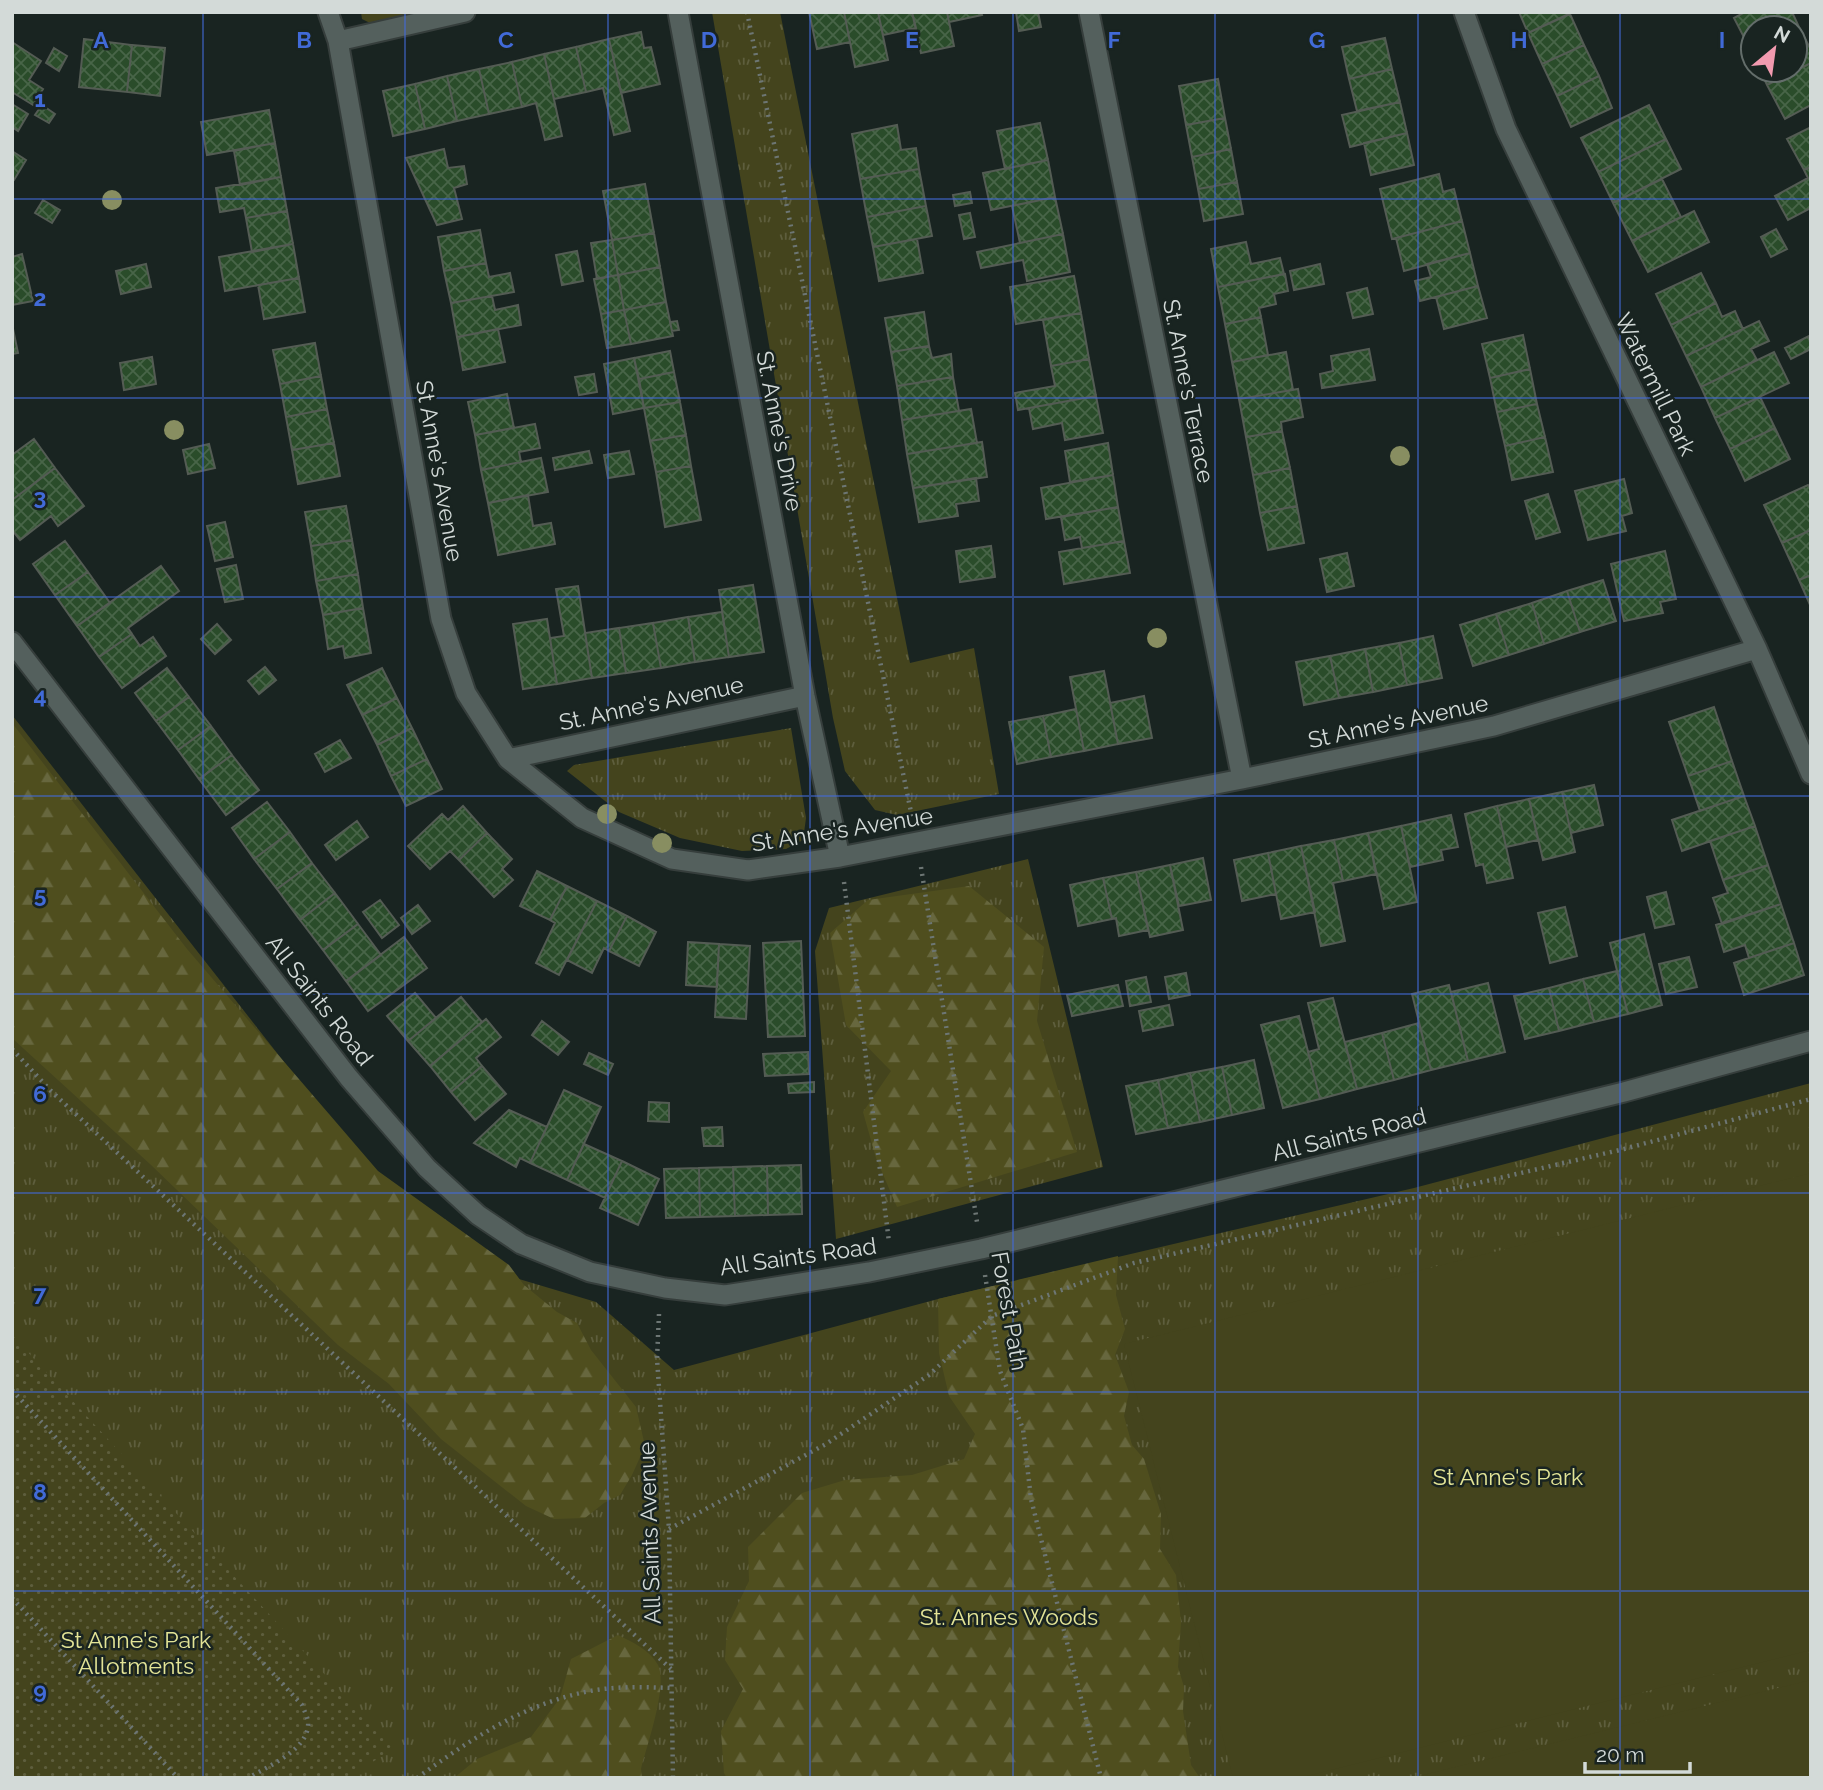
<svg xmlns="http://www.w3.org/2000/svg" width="1823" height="1790" viewBox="0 0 1823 1790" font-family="Raleway,sans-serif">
<defs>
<pattern id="grass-tufts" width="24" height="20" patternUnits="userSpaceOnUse" patternTransform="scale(1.75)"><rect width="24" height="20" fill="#44441d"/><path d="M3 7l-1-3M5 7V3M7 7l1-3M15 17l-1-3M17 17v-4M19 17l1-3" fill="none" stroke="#5e5e3d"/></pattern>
<pattern id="forest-firs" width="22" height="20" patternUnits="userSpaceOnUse" patternTransform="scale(1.75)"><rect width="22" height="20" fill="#4f4e1e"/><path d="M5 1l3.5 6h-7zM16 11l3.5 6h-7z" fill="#67673e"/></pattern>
<pattern id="garden-dots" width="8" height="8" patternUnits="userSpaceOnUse" patternTransform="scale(1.75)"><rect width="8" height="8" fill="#44441d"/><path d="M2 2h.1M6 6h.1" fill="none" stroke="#5e5e3d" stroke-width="1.8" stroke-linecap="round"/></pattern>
<pattern id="building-cross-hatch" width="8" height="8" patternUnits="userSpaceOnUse" patternTransform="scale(1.75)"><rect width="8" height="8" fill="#2a4c2a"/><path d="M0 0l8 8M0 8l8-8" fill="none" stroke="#486548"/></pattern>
</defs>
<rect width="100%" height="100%" fill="#192421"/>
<!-- grass -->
<path fill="url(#grass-tufts)" d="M361,12h60l-49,12 -10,-5z
M712,12h68l130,651 64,-15 25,146 -102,21 -22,-5 -30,-39 -12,-53z
M12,715l363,463 117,93 104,31 78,68 264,-71 476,-111 397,-105v695h-1799z
M791,728l15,90 -3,22 -17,9 -44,2 -62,-13 -61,-26 -52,-41 7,-6z
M1028,859l75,308 -267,72 -21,-288 14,-43z"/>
<!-- forest -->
<path fill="url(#forest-firs)" d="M12,723l175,226 191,222 131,94 15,20 33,27 20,11 14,27 45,57 9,39 -13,29 -12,20 -16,8 -19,15 -31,1 -28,-13 -85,-67 -52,-55 -51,-39 -188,-181 -138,-126z
M969,886l75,61 -7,74 40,131 -180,55 -21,-49 -13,-46 28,-41 -45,-46 -16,-92 38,-33z
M1118,1256l-2,39 9,34 -10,26 14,37 -5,24 8,29 12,14 17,55 -1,35 16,26 5,47 -3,45 6,20 -1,24 8,54 9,13h-473l-3,-5 -3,-42 22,-42 -18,-29 2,-33 22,-46 -1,-34 54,-54 43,-13 67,-5 52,-16 11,-25 -26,-38 -10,-43 -1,-54z
M618,1635c14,7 32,15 40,30 10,21 -11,80 -17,104l1,9h-188l23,-19 54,-22 29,-39 11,-39z"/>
<!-- garden -->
<path fill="url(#garden-dots)" d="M12,1335l350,380 32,34 -48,29h-334z"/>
<!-- pitch -->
<path fill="#44441d" d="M1811,1173v477l-512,128h-66l-109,-434z
M1811,1680v98h-400z"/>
<!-- building -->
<path fill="url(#building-cross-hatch)" stroke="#545c54" stroke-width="2" d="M809,12h35l6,30 -33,7z
M844,12h34l10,48 -33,7z
M878,12h34l4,16 -33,7z
M912,12h35l7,34 -33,7z
M947,12h34l1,3 -33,7z
M1016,12h22l3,15 -22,4z
M1519,12h54l-45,21z
M1745,12h47l7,15 -4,2 -42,-1v22l-2,1 -17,-33z
M1570,14l14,31 -42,19 -14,-31z
M1799,27l12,23v13l-44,22 -7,-15h35v-41z
M641,32l3,16 7,-1 9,37 -39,9 -12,-54z
M1385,38l7,31 -43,10 -7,-32z
M84,39l48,6 -5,47 -48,-5z
M609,39l21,92 -16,4 -11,-47 -17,4 -10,-45z
M12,42l29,19 -12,19 14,9 -10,16 -21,-13z
M132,45l33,3 -5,48 -33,-4z
M1584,45l15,31 -42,20 -15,-32z
M576,47l10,45 -32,7 -10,-45z
M54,48l13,8 -8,15 -13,-8z
M544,54l18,82 -17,4 -9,-37 -14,4 -10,-45z
M512,62l10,45 -33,7 -10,-45z
M1811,63v42l-26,14 -18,-34z
M479,69l10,45 -32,7 -10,-45z
M1392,69l8,33 -43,9 -8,-32z
M447,76l10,45 -32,8 -10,-45z
M1599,76l13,32 -41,19 -14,-31z
M1218,79l7,39 -39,7 -7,-39z
M415,84l10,45 -32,7 -10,-45z
M1400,102l7,31 -57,14 -8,-32z
M12,104l16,10 -10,17 -6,-4z
M42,105l13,9 -6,9 -14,-8z
M1649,105l17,34 -68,33 -17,-34z
M269,110l6,33 -68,12 -6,-33z
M1225,118l6,31 -39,8 -6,-32z
M1040,123l8,37 -43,9 -8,-38z
M897,125l4,25 15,-2 3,21 -59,10 -8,-45z
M1811,127v40l-7,3 -17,-31z
M1407,133l7,32 -43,10 -7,-32z
M1666,139l15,30 -68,34 -15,-31z
M275,143l6,34 -41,8 -6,-34z
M444,149l4,19 16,-2 3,18 -13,4 8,31 -25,6 -31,-67z
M1231,149l6,33 -39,7 -6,-32z
M12,151l14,9 -12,20 -2,-1z
M1048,160l7,37 -64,13 -8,-37z
M1811,167v41l-23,12 -13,-24 33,-18 -4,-8z
M919,169l7,37 -59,11 -7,-38z
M1439,174l4,18 11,-3 8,32 -70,18 -12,-50z
M281,177l6,34 -41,7 -2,-10 -24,4 -4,-24z
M1662,179l19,38 -49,24 -19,-38z
M1237,182l6,32 -39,7 -6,-32z
M645,184l9,49 -42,7 -9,-49z
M970,192l2,11 -17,3 -2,-11z
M1055,197l8,37 -43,9 -8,-37z
M43,200l17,10 -8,13 -17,-10z
M926,206l6,30 -59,11 -6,-30z
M287,211l6,33 -41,8 -6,-34z
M1694,211l15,31 -61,30 -16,-31z
M970,213l5,24 -11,2 -5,-24z
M1462,221l8,32 -66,18 -8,-33z
M1776,229l11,20 -16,8 -10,-20z
M480,230l6,33 -42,8 -6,-34z
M654,233l6,34 -42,8 -6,-35z
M1063,234l7,38 -43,9 -4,-21 -42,8 -4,-16z
M917,239l6,34 -44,8 -6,-34z
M612,240l6,35 -21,4 -6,-36z
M1246,242l5,22 29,-6 4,16 -66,13 -7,-38z
M293,244l6,34 -74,13 -6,-34z
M577,251l6,30 -21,4 -6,-30z
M1470,253l8,33 -58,15 -5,-20 16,-4 -4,-13z
M22,254l11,47 -21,4v-48z
M486,263l3,14 21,-4 4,19 -63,11 -7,-32z
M146,264l5,23 -30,7 -5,-23z
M1320,264l4,20 -30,6 -4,-19z
M660,267l6,35 -42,8 -6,-35z
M1701,273l15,30 -45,22 -15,-31z
M1285,274l3,17 -14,3 2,10 -17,4 2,9 -36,7 -7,-37z
M618,275l6,35 -23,4 -7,-35z
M1074,276l7,37 -65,11 -6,-37z
M299,278l6,34 -41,7 -6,-34z
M1478,286l9,32 -43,11 -8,-32z
M1367,288l6,26 -20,4 -6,-25z
M492,296l3,14 23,-5 3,20 -64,12 -6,-34z
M666,302l7,34 -42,8 -7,-34z
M1716,303l6,14 13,-6 8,18 -57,27 -15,-31z
M624,310l7,34 -24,4 -6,-34z
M924,312l5,34 -38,6 -6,-34z
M1081,313l8,46 -38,7 -8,-46z
M1261,317l7,38 -36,7 -7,-38z
M677,321l2,9 -7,1 -2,-9z
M1759,321l10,20 -18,8 6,11 -56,27 -15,-31z
M12,324l6,29 -6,1z
M498,329l7,33 -42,8 -6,-33z
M1523,335l7,34 -40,9 -8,-34z
M1809,336l2,13 -20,10 -6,-11z
M315,343l6,33 -41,8 -7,-34z
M929,346l3,12 19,-4 2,23 -56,9 -6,-34z
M1369,349l6,31 -53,8 -2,-14 13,-3 -2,-15z
M670,351l4,21 -35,7 -5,-21z
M1286,352l7,38 -54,9 -7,-37z
M1774,352l15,31 -74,35 -14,-31z
M152,357l4,27 -32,6 -4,-27z
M634,358l10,50 -31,6 -9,-50z
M1089,359l7,37 -78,14 -3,-17 40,-7 -4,-20z
M1530,369l7,35 -40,8 -7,-34z
M674,372l6,30 -36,6 -5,-29z
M594,374l3,18 -18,3 -4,-18z
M321,376l6,33 -41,8 -6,-33z
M953,377l6,34 -57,9 -5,-34z
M1298,389l5,28 -22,5 1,9 -36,6 -7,-38z
M507,394l7,34 -39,7 -7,-33z
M1096,396l7,37 -38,7 -3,-17 -29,6 -4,-21z
M1760,397l15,31 -45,21 -15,-31z
M680,402l6,33 -36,6 -6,-33z
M1537,404l8,33 -40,9 -8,-34z
M327,409l7,34 -42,7 -6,-33z
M971,409l6,34 -70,11 -5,-34z
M535,424l5,24 -21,4 2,10 -40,8 -6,-35z
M1775,428l15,31 -45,22 -15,-32z
M1282,431l8,37 -37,7 -7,-38z
M686,435l5,31 -35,6 -6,-31z
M1545,437l8,35 -41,8 -7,-34z
M34,439l21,29 -43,32v-45z
M982,442l5,35 -74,11 -6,-34z
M334,443l6,33 -42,8 -6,-34z
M1108,443l5,32 -43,7 -5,-31z
M209,444l6,24 -27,6 -5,-24z
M589,451l3,12 -37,7 -2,-12z
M629,451l5,23 -26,4 -4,-23z
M541,458l7,34 -60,11 -7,-33z
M691,466l10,54 -36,7 -9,-55z
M55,468l29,38 -26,20 -7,-10 -31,24 -8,-10v-30z
M1290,468l7,38 -37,7 -7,-38z
M1113,475l5,32 -72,12 -5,-31z
M976,478l3,23 -23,3 2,12 -39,6 -6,-34z
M1624,479l8,34 -10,3 4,15 -38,9 -13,-49z
M1808,485l3,5v40l-29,13 -18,-38z
M1548,494l12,38 -24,7 -11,-38z
M528,495l5,31 18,-3 4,21 -57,11 -10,-52z
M346,506l6,34 -41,6 -6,-34z
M1297,506l7,37 -36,7 -8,-37z
M1118,507l6,34 -42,7 -2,-11 -15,3 -4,-23z
M225,522l8,35 -18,4 -8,-35z
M1811,530v45l-12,5 -17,-37z
M352,540l6,34 -42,7 -5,-35z
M65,541l23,31 -33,23 -22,-31z
M1124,541l6,32 -66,11 -5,-32z
M991,546l4,31 -35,5 -4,-31z
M1665,551l11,48 -16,3 3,11 -39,8 -13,-57z
M1347,553l7,33 -27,6 -7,-33z
M236,565l7,34 -18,3 -8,-33z
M161,566l18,25 -51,37 4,6 -33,23 -22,-31z
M88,572l22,31 -33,23 -22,-31z
M358,574l5,34 -40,7 -7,-34z
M1811,575v32l-12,-27z
M1603,580l13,41 -36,11 -13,-41z
M753,585l11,67 -35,5 -10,-67z
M578,586l14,92 -35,6 -7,-46 14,-2 -8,-47z
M1567,591l13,41 -36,12 -12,-41z
M1532,603l12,41 -35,11 -13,-41z
M363,608l8,45 -26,5 -2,-12 -15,3 -5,-34z
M722,612l7,45 -34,5 -7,-45z
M1496,614l13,41 -36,11 -13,-41z
M688,617l7,45 -34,6 -8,-45z
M547,619l10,65 -34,5 -10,-65z
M653,623l8,45 -35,5 -7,-45z
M217,624l14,16 -16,14 -14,-15z
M619,628l7,45 -34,5 -7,-45z
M132,634l8,12 13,-9 13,19 -44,32 -23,-31z
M1433,636l9,42 -35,7 -8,-42z
M1399,643l8,42 -34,7 -8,-43z
M1365,649l8,43 -34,6 -9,-42z
M1330,656l9,42 -35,7 -8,-43z
M265,667l11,13 -17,14 -11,-13z
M167,668l22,29 -33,24 -21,-28z
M382,668l15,30 -35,17 -15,-30z
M1104,671l14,73 -34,7 -14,-74z
M1144,696l8,42 -34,6 -8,-41z
M189,697l22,29 -33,24 -22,-29z
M397,698l15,30 -35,17 -15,-30z
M1714,707l18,54 -44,15 -19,-54z
M1076,709l8,42 -33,6 -8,-41z
M1043,716l8,41 -34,7 -8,-42z
M211,726l21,29 -33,24 -21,-29z
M412,728l15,31 -36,17 -14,-31z
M340,740l11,18 -26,14 -10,-18z
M232,755l27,35 -33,25 -27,-36z
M427,759l15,30 -36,17 -15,-30z
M1732,761l12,35 -44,15 -12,-35z
M1594,785l9,40 -32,8 -9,-41z
M1562,792l13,60 -32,8 -14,-61z
M1744,796l11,30 -73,25 -10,-31z
M1529,799l9,41 -32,7 -9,-41z
M267,802l23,30 -36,27 -22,-31z
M463,806l24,27 -28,27 -9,-9 -20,18 -22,-23 34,-32 6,6z
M1497,806l16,72 -26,5 -4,-19 -7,2 -11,-52z
M1451,815l7,32 -17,3 2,10 -33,7 -9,-41z
M357,821l11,16 -32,23 -11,-15z
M1401,826l16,76 -33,7 -16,-76z
M1755,826l13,39 -45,15 -13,-39z
M290,832l22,31 -35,26 -23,-30z
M487,833l25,26 -10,10 11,11 -19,17 -35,-37z
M1368,833l8,41 -33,7 -9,-41z
M1334,840l9,41 -10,2 12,58 -24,5 -20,-100z
M1301,846l14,66 -34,7 -13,-66z
M1268,853l8,41 -34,7 -8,-41z
M1203,858l8,42 -32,6 -9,-41z
M312,863l23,30 -35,27 -23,-31z
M1170,865l13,65 -33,7 -14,-65z
M1768,865l13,39 -59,20 -9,-26 15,-5 -5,-13z
M537,871l30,15 -17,34 -30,-14z
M1136,872l12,58 -29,6 -3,-18 -4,1 -9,-41z
M1103,878l9,41 -34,7 -8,-41z
M567,886l30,15 -38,74 -23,-12 19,-40 -5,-3z
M1666,892l8,32 -19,4 -8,-31z
M335,893l23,31 -35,26 -23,-30z
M380,900l19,25 -17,13 -19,-26z
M597,901l30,15 -18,35 -5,-3 -12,25 -25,-13z
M1781,904l13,39 -45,15 -4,-13 -21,7 -8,-27z
M418,905l12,16 -18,13 -11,-16z
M1565,907l12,49 -27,7 -12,-50z
M627,916l29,16 -17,34 -30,-15z
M358,924l23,31 -35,26 -23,-31z
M1644,934l18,71 -34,9 -18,-71z
M404,937l23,31 -59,43 -22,-30z
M801,941l4,95 -37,1 -5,-94z
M688,942l31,2 -2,43 -31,-2z
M1794,943l10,32 -60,20 -10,-32z
M719,944l31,2 -4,73 -31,-2z
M1689,957l8,30 -31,7 -7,-30z
M1617,971l11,43 -34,8 -11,-43z
M1186,973l4,22 -21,4 -4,-22z
M1146,977l5,25 -21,4 -4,-25z
M1583,979l11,43 -35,9 -10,-43z
M1488,983l17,69 -37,9 -17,-69z
M1118,985l5,21 -51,10 -5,-21z
M1449,985l19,76 -37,9 -19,-76z
M1549,988l10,43 -34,8 -11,-43z
M415,993l21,25 -28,23 -21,-25z
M461,997l21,25 -52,44 -22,-25z
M1333,998l24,91 -37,10 -12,-47 11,-3 -11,-46z
M1169,1005l4,20 -30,6 -4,-20z
M1299,1016l21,83 -37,9 -22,-83z
M486,1019l15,18 -25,21 6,8 -31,26 -21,-26z
M542,1021l27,21 -11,13 -26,-20z
M1419,1023l12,47 -37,10 -12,-47z
M1382,1033l12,47 -37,9 -12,-47z
M808,1052l1,22 -44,2 -2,-22z
M589,1053l24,11 -5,11 -24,-11z
M1254,1060l10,48 -32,7 -10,-48z
M482,1066l24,28 -31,26 -24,-28z
M1222,1067l10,48 -32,7 -10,-49z
M1190,1073l10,49 -32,6 -10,-48z
M1158,1080l10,48 -32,6 -10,-48z
M814,1082v10l-25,1 -1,-9z
M564,1090l37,17 -34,73 -37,-17z
M649,1102l20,1v19l-21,-1z
M509,1110l38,17 -17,36 -10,-5 -4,9 -42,-24z
M722,1127l1,19h-19l-2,-18z
M584,1144l38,17 -17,37 -38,-18z
M622,1161l37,18 -21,46 -38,-17z
M801,1165l1,49 -34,1 -1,-49z
M767,1166l1,49 -33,1 -2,-49z
M733,1167l2,49 -35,1 -1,-49z
M699,1168l1,49 -34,1 -2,-49z"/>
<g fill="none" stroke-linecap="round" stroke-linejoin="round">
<defs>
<path id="minor" d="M328,12l10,29 103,578 25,74 42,66 74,59 90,41 76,11 92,-13 77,-15 325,-63 252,-53 263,-77
M678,12l127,684 35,161
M1089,12l153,767
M1464,12l42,117 251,520 54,125
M338,41l127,-29
M12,642l337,436 78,90 51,47 43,29 69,28 75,16 60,7 144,-23 112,-23 643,-157 187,-51
M508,759l297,-63"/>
</defs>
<!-- minor casing -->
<use href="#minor" stroke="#363e3c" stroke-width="23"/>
<!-- path -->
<path stroke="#6d7674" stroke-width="4.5" stroke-dasharray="2 5" stroke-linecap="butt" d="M747,12l165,805
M921,867l56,355
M844,882l45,360
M12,1049l39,42 620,578
M985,1275l15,96 23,58 8,70 70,279
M659,1314l-2,45 12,170 4,249
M12,1390l290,315c2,5 5,11 6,16 3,28 -40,45 -60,57
M669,1529l157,-85 103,-69 63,-59 142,-53 490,-114 187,-50
M12,1598l166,180
M417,1778c54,-39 106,-74 173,-87 27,-5 55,-4 81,-3"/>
<!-- minor -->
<use href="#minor" stroke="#54605d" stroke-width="19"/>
</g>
<!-- trees -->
<g fill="#888e61">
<circle cx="112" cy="200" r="10"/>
<circle cx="174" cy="430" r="10"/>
<circle cx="1400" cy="456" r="10"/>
<circle cx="1157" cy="638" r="10"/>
<circle cx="607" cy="814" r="10"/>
<circle cx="662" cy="843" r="10"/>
</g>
<!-- grid -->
<path fill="none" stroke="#416ad8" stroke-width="2" stroke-opacity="0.55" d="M203,12v1766M405,12v1766M608,12v1766M810,12v1766M1013,12v1766M1215,12v1766M1418,12v1766M1620,12v1766M12,199h1799M12,398h1799M12,597h1799M12,796h1799M12,994h1799M12,1193h1799M12,1392h1799M12,1591h1799"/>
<g text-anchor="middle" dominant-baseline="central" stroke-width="5" stroke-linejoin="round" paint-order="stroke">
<!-- street labels -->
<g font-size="23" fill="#d3dad8" stroke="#192421">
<text transform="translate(1656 384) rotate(64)">Watermill Park</text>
<text transform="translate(1189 391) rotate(79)">St. Anne's Terrace</text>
<text transform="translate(780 431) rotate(79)">St. Anne's Drive</text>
<text transform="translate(440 471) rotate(80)">St Anne's Avenue</text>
<text transform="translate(651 703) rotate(-12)">St. Anne's Avenue</text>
<text transform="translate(1398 721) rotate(-12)">St Anne's Avenue</text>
<text transform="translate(842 829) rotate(-9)">St Anne's Avenue</text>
<text transform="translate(320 1000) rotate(52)">All Saints Road</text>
<text transform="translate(1349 1134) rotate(-14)">All Saints Road</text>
<text transform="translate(798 1256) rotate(-8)">All Saints Road</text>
<text transform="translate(1010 1311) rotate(80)">Forest Path</text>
<text transform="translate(649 1533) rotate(-92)">All Saints Avenue</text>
</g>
<!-- park labels -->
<g font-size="23" fill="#e3e496" stroke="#192421">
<text x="1508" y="1476">St Anne's Park</text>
<text x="1009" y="1616">St. Annes Woods</text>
<text x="136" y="1639">St Anne's Park<tspan x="136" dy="26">Allotments</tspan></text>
</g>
</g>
<g font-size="23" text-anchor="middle" font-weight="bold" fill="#416ad8" stroke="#192421" stroke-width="5" stroke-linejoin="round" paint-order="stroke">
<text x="101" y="48">A</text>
<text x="304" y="48">B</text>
<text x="506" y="48">C</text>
<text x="709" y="48">D</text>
<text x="912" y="48">E</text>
<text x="1114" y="48">F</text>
<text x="1317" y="48">G</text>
<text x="1519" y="48">H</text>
<text x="1722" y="48">I</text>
<text x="40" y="107">1</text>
<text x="40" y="306">2</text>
<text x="40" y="505">3</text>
<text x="40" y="704">4</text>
<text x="40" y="903">5</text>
<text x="40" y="1102">6</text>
<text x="40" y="1301">7</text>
<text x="40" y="1500">8</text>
<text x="40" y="1699">9</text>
</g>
<!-- border -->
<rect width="1823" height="1790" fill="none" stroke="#d3dad8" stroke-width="28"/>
<!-- north arrow -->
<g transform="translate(1774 49) rotate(29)"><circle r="33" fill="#192421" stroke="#636d6a" stroke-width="2"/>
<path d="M0-5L12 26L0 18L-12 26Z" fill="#f29aaf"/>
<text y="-10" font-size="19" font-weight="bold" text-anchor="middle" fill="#d3dad8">N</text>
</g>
<!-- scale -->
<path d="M1585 1762v10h105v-10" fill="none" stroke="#d3dad8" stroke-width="3.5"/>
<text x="1596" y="1762" font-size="21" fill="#d3dad8" stroke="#192421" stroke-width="5" paint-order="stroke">20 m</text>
</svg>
